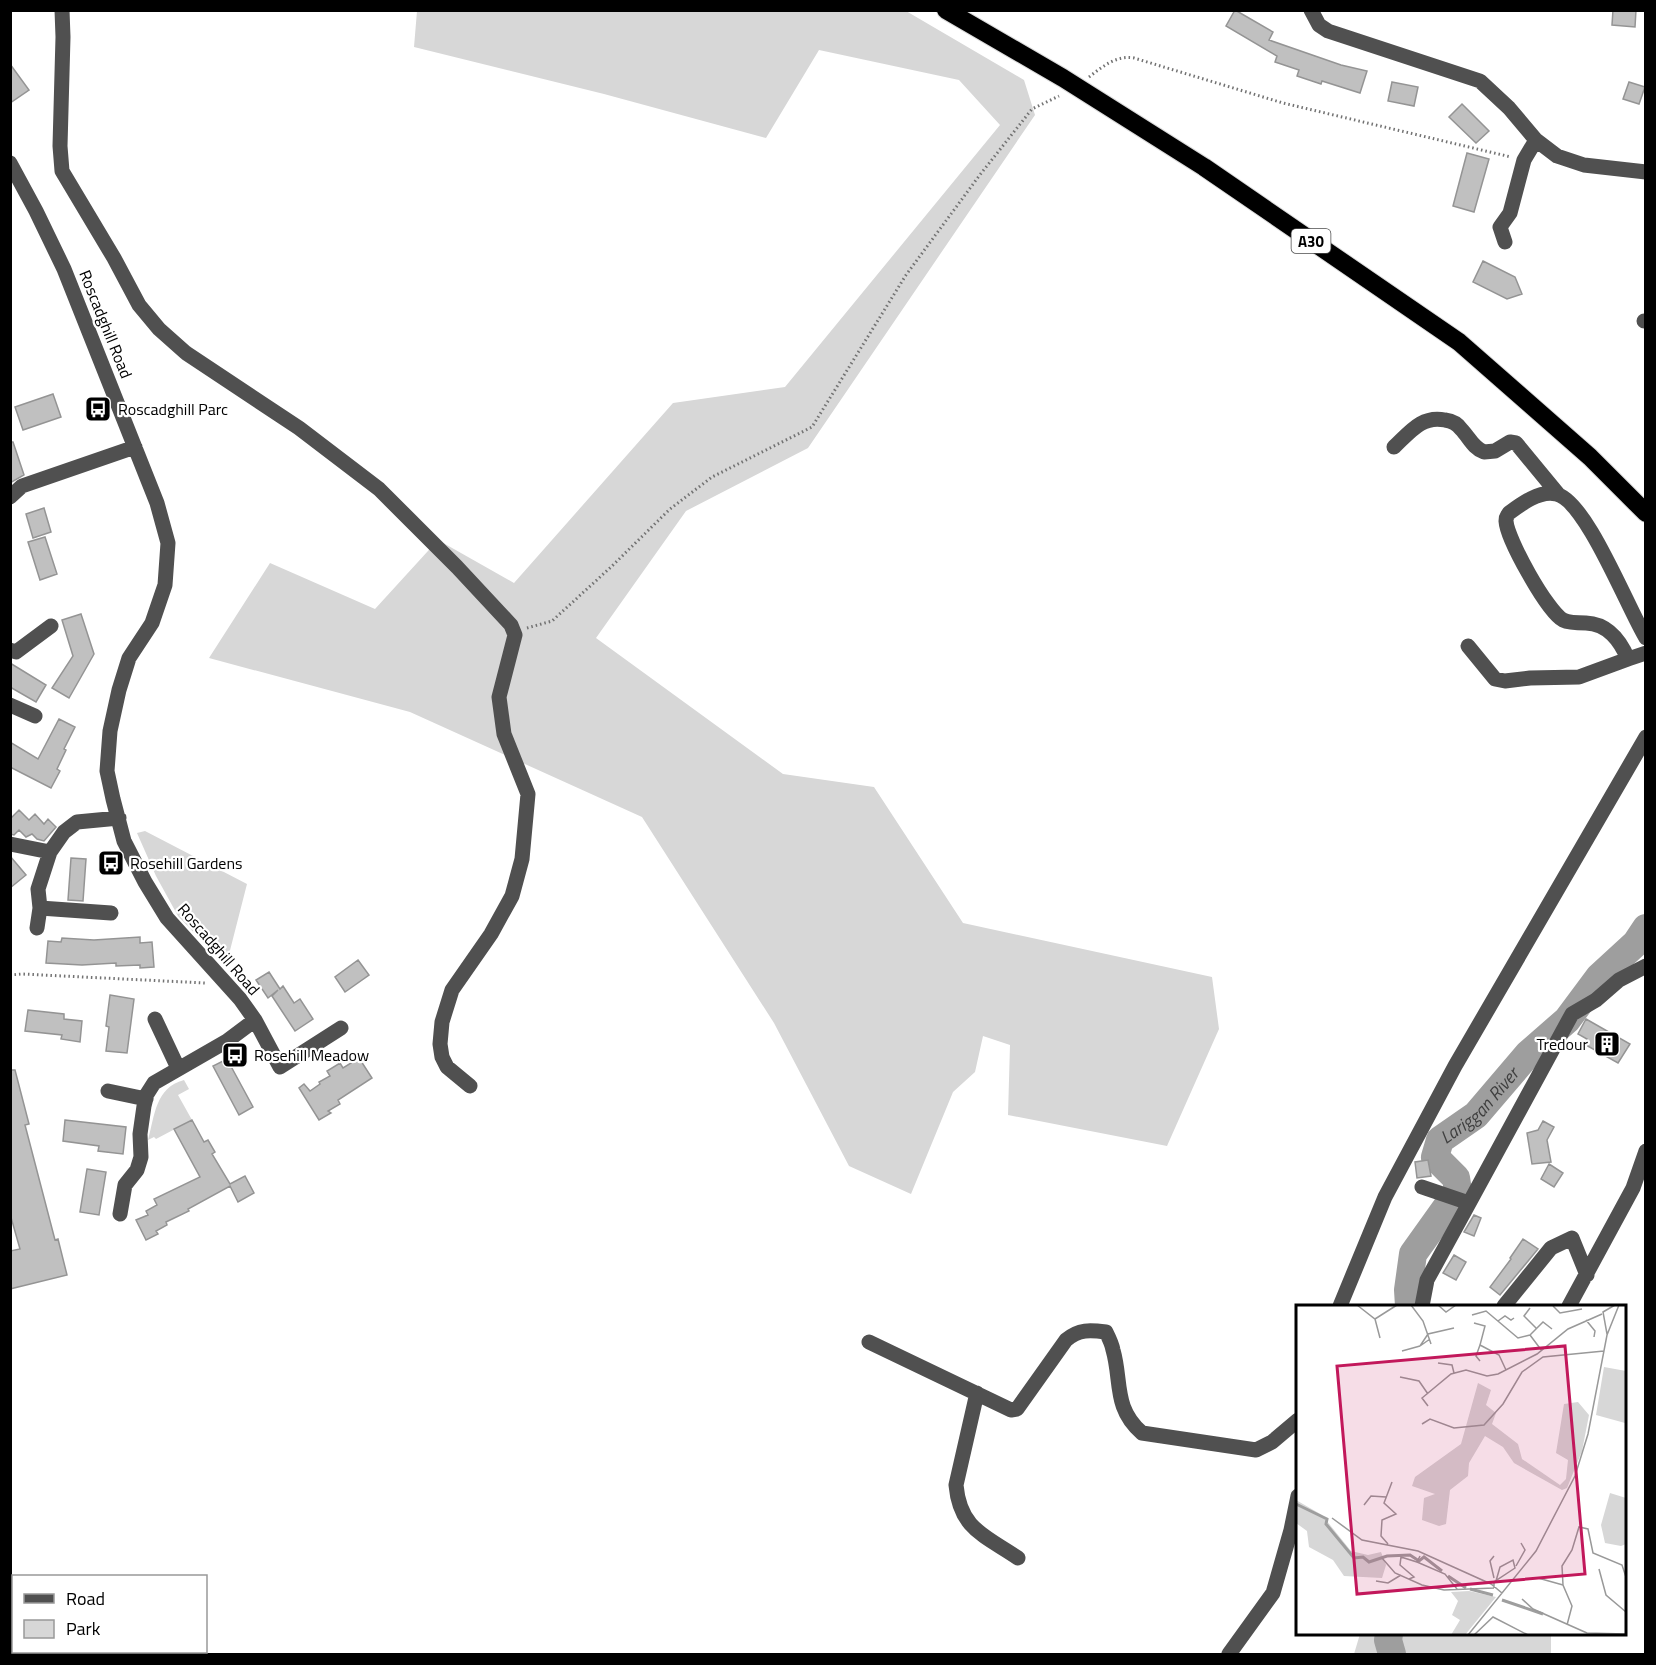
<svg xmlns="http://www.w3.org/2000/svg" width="1656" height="1665" viewBox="0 0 1656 1665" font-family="'Titillium Web',sans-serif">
<rect width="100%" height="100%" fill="#fff"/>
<!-- green -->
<path fill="#d7d7d7" d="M417,11h489l118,69 11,35 -227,333 -122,63 -90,127 187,136 91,13 89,136 249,54 7,52 -52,117 -159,-31 2,-70 -27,-9 -8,36 -22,20 -42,102 -62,-28 -75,-143 -132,-206 -232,-105 -201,-54 61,-95 105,46 63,-69 76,43 159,-180 112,-16 215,-262 -41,-45 -140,-30 -53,88 -162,-44 -190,-47z
M145,831l102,53 -21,82 -48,-50 -22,-40 -19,-43z
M184,1080l5,9 -11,6 14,25 -36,19 -2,-2 -6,3c7,-25 7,-52 36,-60z
M1360,1634h191v20h-197z"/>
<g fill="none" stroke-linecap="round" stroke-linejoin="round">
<!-- river -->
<g stroke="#9e9e9e" stroke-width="28">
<path id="s1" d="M1409,1306l-1,-16 5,-36 45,-63 -2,-13 -21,-21 5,-17 36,-25 52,-61 39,-34 32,-43 37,-34 10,-15"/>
<path d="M1389,1634l-1,6 4,14"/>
</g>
</g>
<!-- building -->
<path fill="#c0c0c0" stroke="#949494" stroke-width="1.5" d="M1235,10l38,22 -4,8 72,25 26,6 -7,22 -38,-12 -1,3 -24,-8 2,-6 -24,-8 2,-6 -51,-30z
M1613,10h23l-1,17 -23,-2z
M10,64l19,26 -19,13z
M1392,82l26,5 -4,19 -26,-5z
M1629,82l16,5 -6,17 -16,-5z
M1462,104l27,27 -13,12 -27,-26z
M1467,153l22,6 -15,53 -21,-6z
M1483,261l32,16 7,17 -15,5 -34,-17z
M53,394l8,23 -38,13 -8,-23z
M10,442h3l11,33 -14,8z
M44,508l7,24 -18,6 -7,-24z
M45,537l12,37 -17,6 -12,-38z
M81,614l13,40 -25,44 -17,-10 21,-32 -11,-36z
M10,663l36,22 -10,17 -26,-15z
M59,719l16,8 -11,22 2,1 -9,19 3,2 -9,17 -41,-21v-25l28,17z
M19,810l10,10 6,-6 9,10 4,-5 8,8 -12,14 -7,-2 -5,-5 -6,3 -7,-7 -5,5 -4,-1v-15z
M10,856l16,19 -16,13z
M71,858l15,1 -3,42 -15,-1z
M140,937v6l12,-1 2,25 -14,1v-3l-24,1v-3l-34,2 -36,-2 2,-22 13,1 1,-4 32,2z
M358,960l11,15 -24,17 -10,-15z
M269,972l11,17 3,-3 11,17 6,-4 13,20 -18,12 -23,-35 6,-6 -10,8 -12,-18z
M110,995l24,4 -7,54 -21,-2 3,-24 -3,-1z
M28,1010l36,4v5l18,2 -2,21 -19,-3 1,-4 -37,-4z
M1586,1019l44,25 -12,19 -34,-19 3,-5 -9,-5z
M359,1058l13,20 -34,22 2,4 -12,7 3,2 -12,7 -20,-32 5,-4 6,7 10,-7 -1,-2 11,-6 -3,-5 13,-8 3,5z
M227,1059l26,48 -14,8 -26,-49z
M10,1070h5l14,54 -4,1 30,115 3,-1 9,36 -57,14v-38l10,-2 -10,-35z
M65,1120l61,7 -3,27 -25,-3 1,-5 -36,-5z
M192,1120l12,22 4,-2 7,12 -3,2 18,30 15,-8 9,17 -16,9 -8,-16 -42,23 1,2 -23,11 1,3 -11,6 2,3 -12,6 -10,-20 12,-5 -2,-4 11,-6 -3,-6 46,-22 -26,-48z
M1543,1121l11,6 -7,13 4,22 -19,2 -5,-31 11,-3z
M1428,1160l3,16 -14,2 -2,-16z
M1549,1164l14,9 -9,14 -13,-8z
M87,1169l19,3 -7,43 -19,-3z
M1474,1215l7,3 -7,18 -10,-4z
M1523,1239l15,10 -38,46 -10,-8 21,-28 -1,-1z
M1454,1255l12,7 -10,18 -13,-7z"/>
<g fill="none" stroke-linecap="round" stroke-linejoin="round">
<defs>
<path id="highway" d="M946,10l117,68 141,89 255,175 131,115 56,56"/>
</defs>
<!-- highway casing -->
<use href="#highway" stroke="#dbdbdb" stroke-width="20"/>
<!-- path -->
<path stroke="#727272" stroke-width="3" stroke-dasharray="1.5 3" stroke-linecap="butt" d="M1089,77c14,-11 28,-22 45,-19l149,45 228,54
M527,628l25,-7 59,-54 59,-58 42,-32 100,-50 94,-152 73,-99 53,-67 27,-13
M10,975l12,-1 183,9"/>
<!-- minor -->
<path stroke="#505050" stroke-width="15" d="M62,10l1,27 -3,109 2,25 52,87 25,47 20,24 27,24 113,75 80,61 78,78 54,58 4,10 -16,62 5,37 24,60 -6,65 -10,37 -21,38 -39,56 -10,32 -2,22 2,13 5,10 23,19
M1311,10l8,15 9,6 152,50 29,27 27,32 21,16 27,9 62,7
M10,163l26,48 28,58 93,234 11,40 -3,42 -13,38 -23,35 -10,32 -9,41 -3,40 6,28 11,42 21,41 22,36 73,81 15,21 25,47 61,-39
M1505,242l-5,-15 10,-14 14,-53 12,-20
M1644,321h2
M1394,447c16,-15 28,-32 51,-27 7,1 12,3 16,9 8,8 12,19 23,23l11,-1 15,-9 6,1 42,51
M10,497l12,-11 113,-39
M1646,638c-18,-29 -60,-138 -90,-144 -16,-4 -35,10 -47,19 -2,4 -3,3 -3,8 1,18 41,90 57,99 6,3 16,3 23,3 22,1 34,17 42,36l18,-6
M1468,646l27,33 10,2 25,-3 49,-1 49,-18
M10,650l6,2 35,-26
M10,705l25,11
M10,844l40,8
M40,908l71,5
M37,928l3,-20 -2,-19 12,-37 14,-20 13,-10 42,-4
M155,1019l23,49
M108,1091l38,8
M1467,1207l105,-193 24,-14 23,-20 27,-14
M120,1214l5,-29 12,-15 4,-13 -1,-23 4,-28 3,-12 7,-11 73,-42 28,-21
M1340,1306l45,-109 70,-131 191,-329
M1422,1306l5,-26 40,-73 -1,-5 -44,-15
M1504,1306l47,-58 21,-10 15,37
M1569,1306l64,-118 13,-37
M869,1342l142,68 6,-1 49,-69c13,-11 24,-10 40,-8 3,6 6,12 7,18 9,31 0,58 29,83l114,17 16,-8 26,-22
M977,1393l-21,92c4,44 28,50 62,73
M1229,1654l44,-61 18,-63 7,-34"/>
<!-- highway -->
<use href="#highway" stroke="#000" stroke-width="18"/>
</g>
<!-- icons -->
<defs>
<symbol id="bus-square" viewBox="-11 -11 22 22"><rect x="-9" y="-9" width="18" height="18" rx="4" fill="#000" stroke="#fff"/><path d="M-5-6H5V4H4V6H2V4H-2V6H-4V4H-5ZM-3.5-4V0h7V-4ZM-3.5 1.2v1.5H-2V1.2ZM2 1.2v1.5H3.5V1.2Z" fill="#fff"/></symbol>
<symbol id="building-square" viewBox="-11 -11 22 22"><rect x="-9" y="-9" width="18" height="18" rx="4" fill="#000" stroke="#fff"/><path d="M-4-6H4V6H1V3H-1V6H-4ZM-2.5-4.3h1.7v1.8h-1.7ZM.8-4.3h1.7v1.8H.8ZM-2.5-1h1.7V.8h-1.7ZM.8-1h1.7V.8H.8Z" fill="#fff"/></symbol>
</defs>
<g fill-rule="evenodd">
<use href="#bus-square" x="83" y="394" width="30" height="30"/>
<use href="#bus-square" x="96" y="848" width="30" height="30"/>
<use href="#building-square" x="1592" y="1029" width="30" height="30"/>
<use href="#bus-square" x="220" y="1040" width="30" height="30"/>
</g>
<g text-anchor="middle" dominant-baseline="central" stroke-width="4.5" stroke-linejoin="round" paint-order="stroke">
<!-- shield labels -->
<rect fill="#fff" stroke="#4c4c4c" stroke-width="1.5" x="1291.5" y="229" width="39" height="24" rx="4.5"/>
<g font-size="15" font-weight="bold" fill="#000">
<text x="1311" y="241">A30</text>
</g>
<!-- street labels -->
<g font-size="16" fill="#000" stroke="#fff">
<text transform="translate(106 324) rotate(68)">Roscadghill Road</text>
<text transform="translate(219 949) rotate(49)">Roscadghill Road</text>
</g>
<!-- poi labels -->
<g font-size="16" fill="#000" stroke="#fff" text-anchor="start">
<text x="118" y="409">Roscadghill Parc</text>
<text x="130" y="863">Rosehill Gardens</text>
<text x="1588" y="1044" text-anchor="end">Tredour</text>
<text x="254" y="1055">Rosehill Meadow</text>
</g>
<!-- water labels -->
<g font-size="18" font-style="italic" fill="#3f3f3f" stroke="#fff">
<text stroke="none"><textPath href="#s1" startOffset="243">Lariggan River</textPath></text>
</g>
</g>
<!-- overview -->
<g transform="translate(1296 1305)">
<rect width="330" height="330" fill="#fff"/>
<path d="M308,62l22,4 -1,52 -29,-8zM182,78l13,7 -5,15 10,8 -4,11 26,20 4,15 38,26 6,-6 2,-19 -12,-7 8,-49 14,-2 11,13 -7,36 -15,37 -5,2 -48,-27 -11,-16 -18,-11 -16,27 -1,13 -18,14 -4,34 -7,2 -17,-6 2,-22 11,-4 -23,-8 3,-9 46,-33zM314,188l16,5v46l-5,2 -16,-3 -4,-18zM0,195l26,15 29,36 17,4 13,-3 5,13 -4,13 -38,-2 -11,-16 -24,-13 -2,-16 -11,-8zM173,286l27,6 -31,38h-14l9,-15 -8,-5 6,-14 -7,-9z" fill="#d7d7d7"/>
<path fill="none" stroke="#9e9e9e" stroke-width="3" d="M0,199l31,15 -1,5 28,34 9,-1 6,5 18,-6 23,-1 9,6 5,-4 18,14M152,271l18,12M174,284l23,6M206,295l41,14"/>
<path fill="none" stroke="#999" stroke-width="1.5" d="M61,0l18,14 22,-14M115,0l12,16 8,23M142,0l8,7 10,-7M257,1l7,7 22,-4M234,3l-6,8 12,12M176,10l14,-4 32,27 12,-3M79,14l5,19M290,15l9,11 -1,6M202,16l7,-5 6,4 3,-2M178,18l11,3 -5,19 19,10 7,15M311,29l-4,-22 12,-7M134,34l-10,7 8,-12 26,-6M184,40l-4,11 4,5M106,46l18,-5M246,46l-12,-16 13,-13 9,7M142,58l14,2 2,8M104,72l19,4 9,13M132,101l-6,-8 29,-24 15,-4 21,6 11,-2 39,-20 31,-25 34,-15M126,119l8,-5 24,9 30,-3 19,-21 19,-32 21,-15 61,-6M68,200l7,-9 15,1M36,213l30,22 56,11 73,33 11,9M92,239l-7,-8 1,-16 14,-6 -12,-11 8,-21M198,251l-4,5 4,17M86,253l13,15 27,12 22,5 50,-2M121,257l28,12 12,15M220,261l9,-16 -4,-7M303,264l7,26 20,17M242,273l25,7M113,274l5,-2 -14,-12 1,-8 16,5 3,-6M80,276l12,2 13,-8M198,283v-6l21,-14 -2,-8 -13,7 -4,14M226,294l11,10 54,24M271,320l5,-19 -9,-21 -1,-19 10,-16 7,-23 9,2 5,24 29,12 4,12M290,328l40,1M172,330l68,-84 39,-75 13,-42 19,-99 12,-30M178,330l19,-18 35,18"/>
<path fill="#c2185b" fill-opacity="0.15" stroke="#c2185b" stroke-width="3" d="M269,41l20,228 -228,20 -20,-228z"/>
<rect width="330" height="330" fill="none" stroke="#000" stroke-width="3"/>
</g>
<!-- border -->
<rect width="1656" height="1665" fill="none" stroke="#000000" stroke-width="24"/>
<!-- legend -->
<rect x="12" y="1575" width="195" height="78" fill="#ffffff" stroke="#999999" stroke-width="1.5"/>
<rect x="24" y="1594" width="30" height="9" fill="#505050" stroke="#999999" stroke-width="1.5"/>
<text x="66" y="1605" font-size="18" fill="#000000">Road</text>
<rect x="24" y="1620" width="30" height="18" fill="#d7d7d7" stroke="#999999" stroke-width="1.5"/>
<text x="66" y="1635" font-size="18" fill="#000000">Park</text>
</svg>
